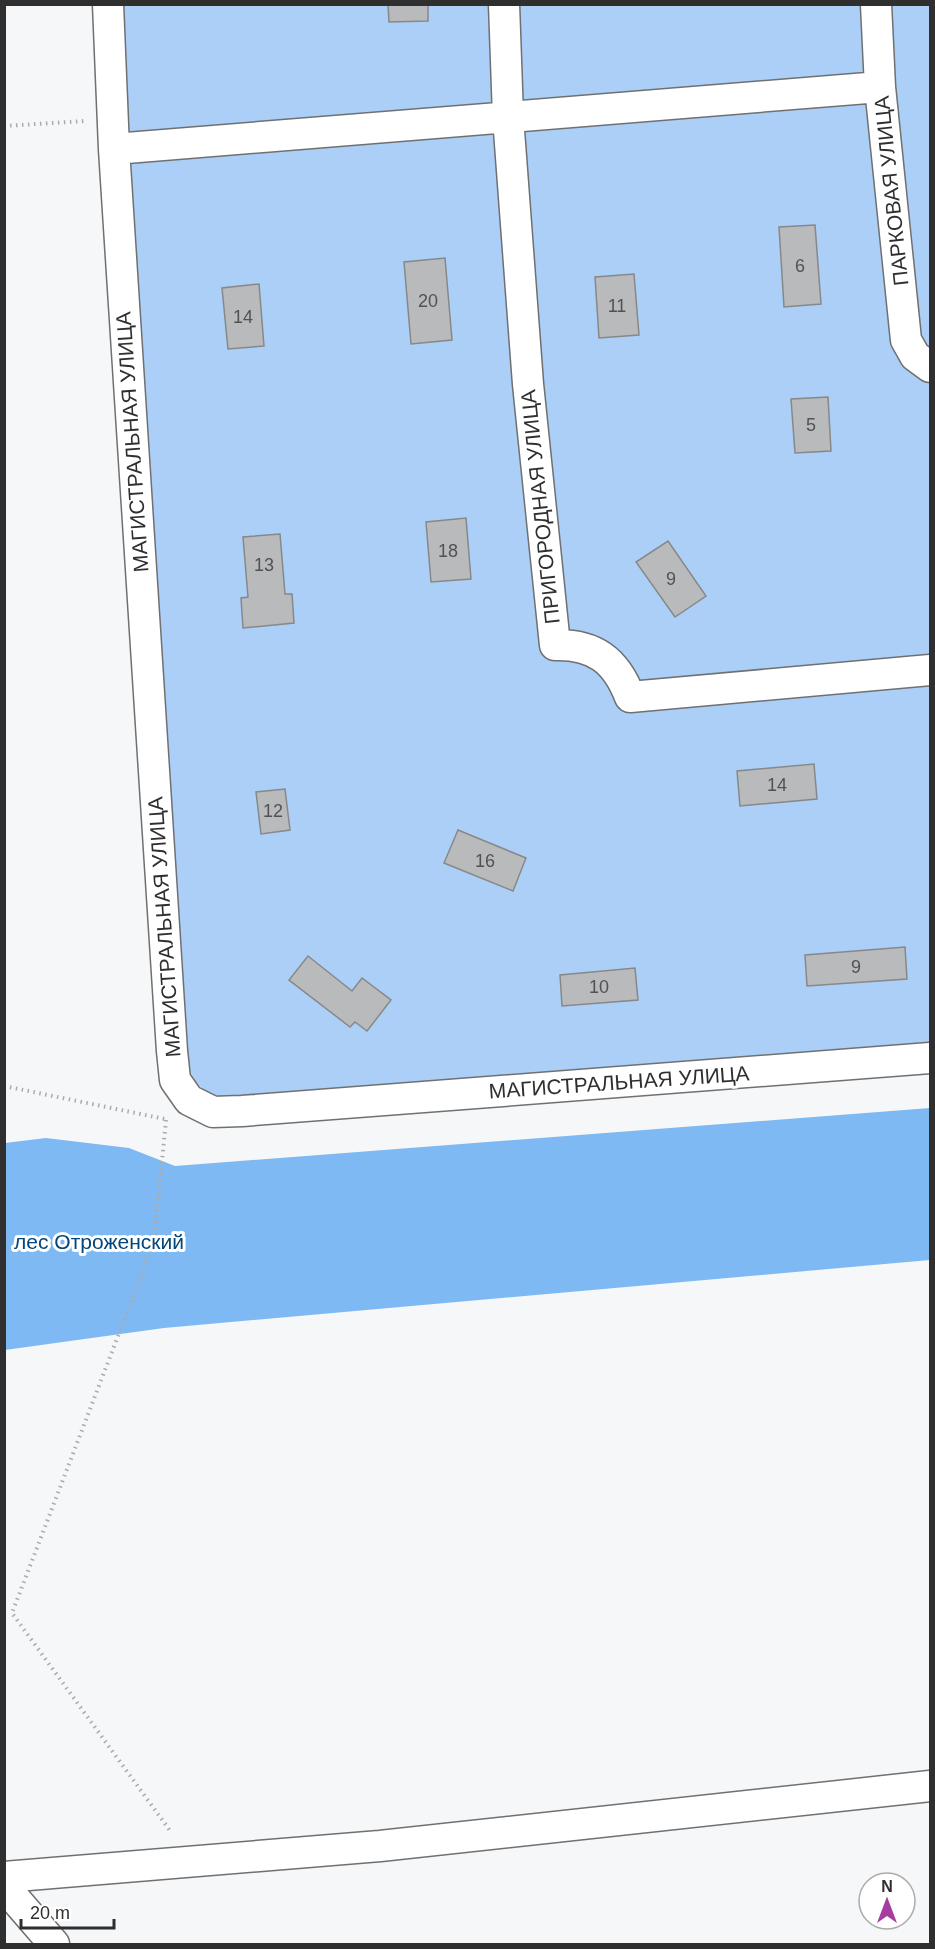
<svg xmlns="http://www.w3.org/2000/svg" width="935" height="1949" viewBox="0 0 935 1949" font-family="Helvetica,sans-serif">
<rect width="100%" height="100%" fill="#f6f7f8"/>
<!-- green -->
<path fill="#abcff6" d="M117,5h813v1042l-702,51c-23,-4 -32,-11 -41,-33z"/>
<!-- forest -->
<path fill="#7fb9f3" d="M930,1108v152l-766,68 -159,22v-207l41,-5 83,10 46,18z"/>
<!-- building -->
<path fill="#b9babb" stroke="#878889" stroke-width="1.5" d="M388,4h40v17l-39,1z
M815,225l6,79 -37,3 -5,-80z
M445,258l7,82 -41,4 -7,-82z
M634,274l5,61 -40,3 -4,-61z
M259,284l5,62 -36,3 -6,-61z
M828,397l3,54 -36,2 -4,-54z
M466,518l5,61 -40,3 -5,-60z
M280,534l5,60h7l2,29 -51,5 -2,-30 7,-1 -5,-60z
M668,541l38,55 -31,21 -39,-55z
M814,764l3,35 -77,7 -3,-35z
M285,789l5,41 -29,4 -5,-42z
M458,830l68,28 -13,33 -69,-28z
M905,947l2,32 -100,7 -2,-31z
M308,956l44,35 10,-13 29,22 -24,31 -12,-9 -5,5 -61,-47z
M635,968l3,32 -76,6 -2,-31z"/>
<g fill="none" stroke-linecap="round" stroke-linejoin="round">
<defs>
<path id="minor" d="M108,4l6,145 58,902 3,29 14,20 24,12 29,-1 688,-53
M504,4l4,113 20,267 27,261c39,-1 61,15 75,52l300,-27
M876,4l4,83 26,253 9,16 15,11
M114,149l766,-62
M4,1877l376,-31 550,-60
M4,1886l50,58"/>
</defs>
<!-- minor casing -->
<use href="#minor" stroke="#6f7071" stroke-width="33"/>
<!-- path -->
<path stroke="#aaabac" stroke-width="4" stroke-dasharray="1.5 4.5" stroke-linecap="butt" d="M4,126l80,-5
M4,1086l161,33
M166,1120l-12,122 -142,371 159,219"/>
<!-- minor -->
<use href="#minor" stroke="#fff" stroke-width="30"/>
</g>
<g text-anchor="middle" dominant-baseline="central" stroke-width="6" stroke-linejoin="round" paint-order="stroke">
<!-- number labels -->
<g font-size="18" fill="#525253">
<text x="800" y="266">6</text>
<text x="428" y="301">20</text>
<text x="617" y="306">11</text>
<text x="243" y="317">14</text>
<text x="811" y="425">5</text>
<text x="448" y="551">18</text>
<text x="264" y="565">13</text>
<text x="671" y="579">9</text>
<text x="777" y="785">14</text>
<text x="273" y="811">12</text>
<text x="485" y="861">16</text>
<text x="856" y="967">9</text>
<text x="599" y="987">10</text>
</g>
<!-- street labels -->
<g font-size="21" fill="#2f2f30" stroke="#fff">
<text transform="translate(891 191) rotate(-96)">ПАРКОВАЯ УЛИЦА</text>
<text transform="translate(132 442) rotate(-94)">МАГИСТРАЛЬНАЯ УЛИЦА</text>
<text transform="translate(540 507) rotate(-96)">ПРИГОРОДНАЯ УЛИЦА</text>
<text transform="translate(164 927) rotate(-94)">МАГИСТРАЛЬНАЯ УЛИЦА</text>
<text transform="translate(619 1082) rotate(-4)">МАГИСТРАЛЬНАЯ УЛИЦА</text>
</g>
<!-- park labels -->
<g font-size="21" fill="#04467b" stroke="#fff">
<text x="99" y="1241">лес Отроженский</text>
</g>
</g>
<!-- border -->
<rect width="935" height="1949" fill="none" stroke="#2f2f30" stroke-width="12"/>
<!-- north arrow -->
<g transform="translate(887 1901)"><circle r="28" fill="#ffffff" stroke="#acacac" stroke-width="1.5"/>
<path d="M0-4.5L10 22L0 15L-10 22Z" fill="#a63c9e"/>
<text y="-9" font-size="16" font-weight="bold" text-anchor="middle" fill="#2f2f30">N</text>
</g>
<!-- scale -->
<path d="M21 1919v9h93v-9" fill="none" stroke="#2f2f30" stroke-width="3"/>
<text x="30" y="1919" font-size="18" fill="#2f2f30" stroke="#ffffff" stroke-width="4.5" paint-order="stroke">20 m</text>
</svg>
